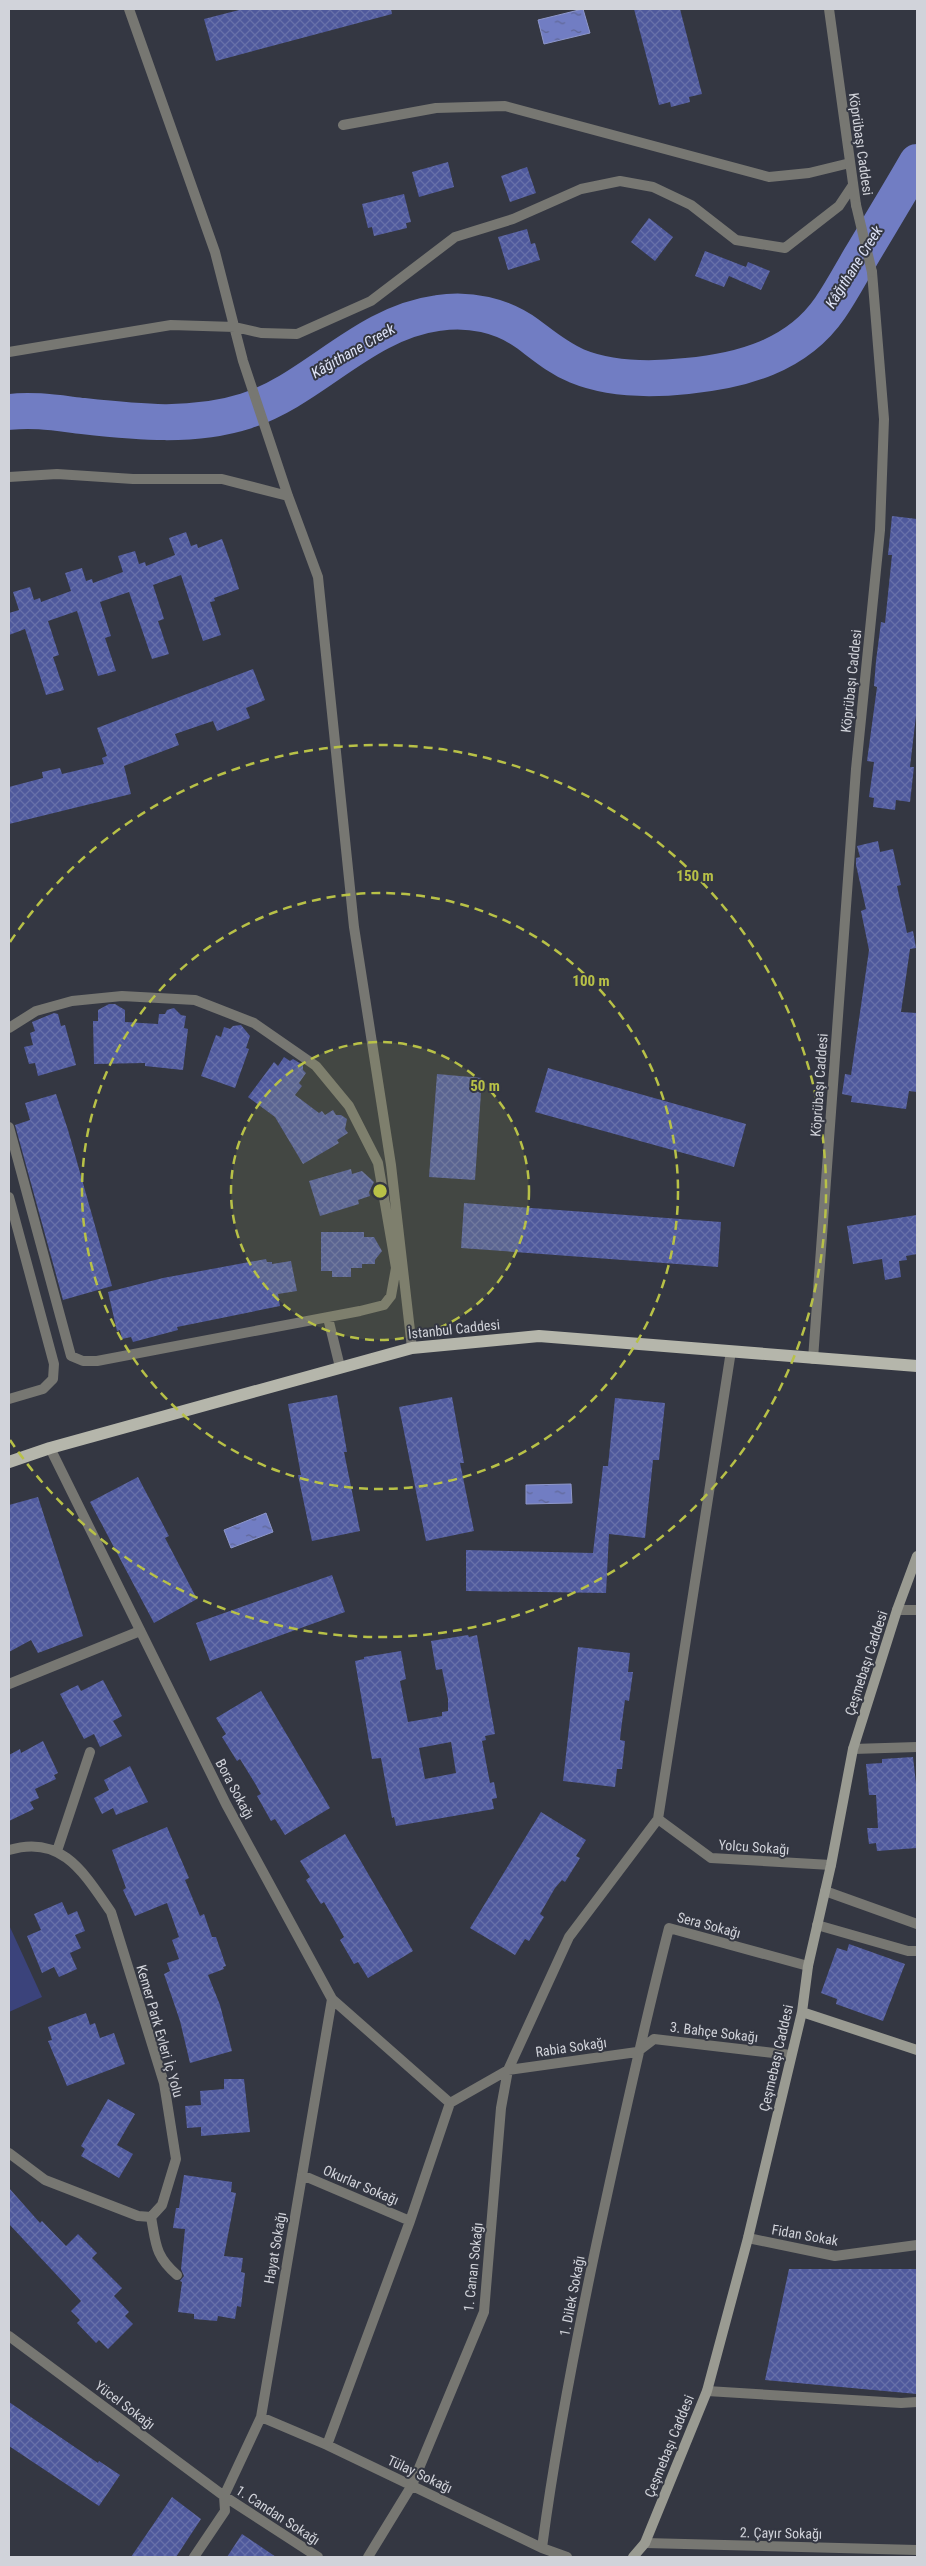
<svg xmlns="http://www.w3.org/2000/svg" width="926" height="2566" viewBox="0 0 926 2566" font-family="'Roboto Condensed',sans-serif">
<defs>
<pattern id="water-ripples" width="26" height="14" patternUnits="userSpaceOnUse" patternTransform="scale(1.25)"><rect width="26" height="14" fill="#717dc3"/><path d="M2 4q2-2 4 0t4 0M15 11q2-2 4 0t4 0" fill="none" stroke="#606796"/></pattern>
<pattern id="building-cross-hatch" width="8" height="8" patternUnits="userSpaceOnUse" patternTransform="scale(1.25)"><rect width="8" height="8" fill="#4f599c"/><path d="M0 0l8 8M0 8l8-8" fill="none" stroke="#6770a9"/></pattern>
</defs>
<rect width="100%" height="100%" fill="#343742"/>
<!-- green -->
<path fill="#3b437b" d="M9,1925l33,72 -33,15z"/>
<!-- water -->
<path fill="url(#water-ripples)" stroke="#8e97ca" d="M583,9l7,24 -46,11 -6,-24z
M571,1484l1,19 -46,1v-19z
M266,1513l7,19 -42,16 -7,-18z"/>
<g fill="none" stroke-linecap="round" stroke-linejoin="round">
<!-- river -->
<path stroke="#717dc3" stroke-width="36" d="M9,412c25,-3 48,1 74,4 54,6 110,12 163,-5 68,-22 117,-88 192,-98 31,-5 64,2 90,21 16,12 30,24 49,32 34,14 73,14 110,10 54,-5 110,-20 143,-68 11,-16 20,-33 30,-50 19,-32 38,-63 57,-96"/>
</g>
<!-- building -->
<path fill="url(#building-cross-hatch)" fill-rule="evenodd" d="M243,9h148l1,5 -176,47 -12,-42z
M634,9h46l22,85 -13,3 1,5 -19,5 -1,-5 -11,3z
M448,162l6,25 -35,10 -7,-25z
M527,167l9,26 -26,9 -9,-26z
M404,194l7,28 -5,1 1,5 -33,8 -2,-9 -4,1 -6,-24z
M649,218l24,19 -18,24 -24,-19z
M527,229l4,15 4,-1 5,17 -32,10 -10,-33z
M705,251l41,16 2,-5 22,9 -9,19 -32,-14 -5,11 -29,-11z
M892,516l25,3v188l-7,60h4l-4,35 -14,-2 -1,10 -22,-3 1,-9 -5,-1 5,-35 -7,-1 10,-74 -3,-1 2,-25 5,-39 4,1 7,-68h-4z
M186,532l5,14 6,-2 1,4 24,-9 7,19 10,31 -25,9 1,3 -5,1 11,33 -18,6 -22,-66 -28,10 11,34 -6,2 11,33 -17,5 -23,-67 -29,10 11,34 -6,2 11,33 -18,5 -21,-65 -29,10 11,34 -6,2 11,33 -18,5 -21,-66 -16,6v-22l10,-3 -6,-18 17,-5 4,13 6,-2 1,4 30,-11 -6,-18 17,-5 4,13 6,-2 1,4 30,-11 -5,-16 17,-5 4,13 6,-2 1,4 29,-11 -6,-17z
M253,669l12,31 -19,8 4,10 -33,13 -4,-10 -38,13 4,11 -55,21 7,28 -122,30v-37l34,-9 -1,-6 18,-4 2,6 42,-10 -2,-6 5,-2 -10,-28z
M878,841l2,11 13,-3 8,36 -4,1 10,47 6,-2 3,17 -6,1 -9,63 16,1v79l-8,-1 -3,18 -55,-7 1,-6 -10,-2 3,-20 6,1 18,-125 -8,-39 5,-2 -10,-44v-7l4,-1 -3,-11z
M109,1004h6l10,6v12l33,2 1,-10h6l2,-4 7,-2 7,7 5,1 -2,12 4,1 -5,41 -38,-4v-3l-51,1 -1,-43h5v-11z
M54,1013l4,1 3,12 4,-1 11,40 -38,11 -3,-13 -6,1 -5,-17 9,-2 -3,-12 5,-2 -3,-9z
M241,1025l9,11 -4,12 3,1 -14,39 -34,-12 15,-41 5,2 3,-10 6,2 3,-3z
M284,1057l6,4 3,-2 10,6v5l3,3 -7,10 3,3 -7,9 24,18 3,-2 3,4 8,-5 3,5h5l6,4 -2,10 3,4 -11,7 2,3 -36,21 -28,-47 -27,-20 26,-35 4,4z
M548,1068l198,56 -12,43 -199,-55z
M437,1074l45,4 -7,102 -46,-3z
M56,1094l12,36 44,156 -49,14 -48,-175 15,-5 -5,-17z
M351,1169l1,5 10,-3 12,11 -5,10 1,4 -12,4 1,4 -39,12 -11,-35z
M464,1203l257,19 -3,45 -257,-19z
M917,1215v39l-11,2 1,4 -8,1 2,16 -16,3 -3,-21 -29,5 -6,-38z
M321,1232h43v5h10l8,14 -7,9v4h-13v4h-11v9h-19v-6h-11z
M266,1259l1,3h5v2l19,-3 6,30 -19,3 2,12 -88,18 -15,3 1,3 -45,12 -2,-5 -9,2 -2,-9 -3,1 -9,-39 55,-14z
M337,1395l10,57h-3l16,79 -48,10 -14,-66h3l-13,-71z
M452,1397l12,66h-4l14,68 -48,10 -27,-134z
M615,1398l50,5 -6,57h-6l-8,78 -36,-4 -3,59 -140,-2v-41l127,3 10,-87h5z
M138,1477l31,59 -4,2 32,61 -43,24 -64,-121z
M38,1497l45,139 -45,17 -7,-13 -22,12v-147z
M332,1575l13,37 -135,49 -14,-38z
M468,1635l1,2 8,-2 18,99 -10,2 1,4 -4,1 8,42 4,-1 3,16 -5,1 2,10 -98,17 -2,-9 -2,1 -11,-60 -9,1 -17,-98 9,-2v-2l37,-6 5,28 -6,2 8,41 34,-6v-4l6,-1v-12l-6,-30 -6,1 -5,-29zM451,1742l5,31 -31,6 -6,-31z
M578,1647l52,6 -2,19h5l-4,29 -4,-1 -4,30 -1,10 5,1 -3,28h-5l-2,18 -52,-6z
M103,1680l19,36 -9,5 9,15 -22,11 -6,-13 -10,5 -24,-45 18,-9 3,6z
M261,1691l69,117 -45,27 -10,-16 -4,2 -14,-25 4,-2 -5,-9 -16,-26 -3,2 -15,-24 4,-3 -10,-16z
M43,1741l15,32 -4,2 2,4 -21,10 4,9 -9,4 4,7 -25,12v-66l11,-6 1,4z
M913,1757l4,35v56l-40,3 -1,-8 -7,1 -2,-16h11l-2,-33h-7l-3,-31 16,-1v-4z
M130,1766l18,36 -32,13 -3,-7 -11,6 -8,-16 15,-8 -5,-10z
M541,1812l45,28 -10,16 4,2 -15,24 -3,-2 -7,8 -15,26 4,3 -15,24 -4,-2 -10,16 -45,-27z
M167,1827l22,51 -4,2 15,36 4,-2 8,23h4l10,29 -3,1 1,2 -16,6 12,30 12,46 -42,12 -10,-42 -16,-47 6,-3 -3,-8 12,-4 -7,-19 7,-3 -12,-34 -32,13 -12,-26 3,-2 -14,-38z
M345,1834l68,117 -45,27 -10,-16 -4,2 -14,-24 4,-3 -5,-9 -15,-26 -3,2 -15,-24 4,-3 -10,-16z
M62,1902l6,13 9,-4 8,20 -10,4 6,13 -11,5 7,16 -18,8 -5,-10 -12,6 -15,-37 14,-6 -7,-16z
M849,1944l56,20 -22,57 -47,-17 1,-5 -16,-6 16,-45 10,3z
M86,2013l4,12 5,-2 5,15 14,-5 11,31 -58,22 -19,-45 4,-1 -4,-13z
M224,2079h20l6,53 -49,4v-9l-14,1 -2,-22 16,-1 -1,-14 24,-2z
M108,2099l27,15 -18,31 16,9 -14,24 -38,-22 4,-7 -4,-3z
M184,2175l48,7 -1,10 5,1 -12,63 19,2 -2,14 4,1 -4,34 -4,-1 -2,13 -17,-3 -1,5 -23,-2v-5l-16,-2 4,-30 -2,-1 4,-5 -3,-7 4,-40 -12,-1 3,-20h3z
M9,2188l31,35 2,-2 24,25 12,-12 19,19 -5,5 30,30 -8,8 15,16 -4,4 8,8 -25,25 -9,-9 -3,3 -19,-20 3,-3 -9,-9 10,-10 -72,-77z
M789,2269h128v125l-152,-14z
M9,2402l89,61 1,-2 21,14 -21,31 -90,-60z
M172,2497l29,22 -25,38h-45z
M242,2534l34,23h-49z"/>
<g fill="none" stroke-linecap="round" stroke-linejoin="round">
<!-- service -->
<path stroke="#777772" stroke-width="10" d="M9,1197l45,167 -1,15 -10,10 -34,10
M9,1684l131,-53
M9,1850c53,-16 75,23 102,62l53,171 12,76 -14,46 -11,12 -13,-1 -93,-36 -36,-27
M57,1851l33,-99
M151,2217c5,27 4,39 26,58"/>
<!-- minor -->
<path stroke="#777772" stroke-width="10" d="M129,9l86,243 28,109 45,135 30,81 36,350 37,238 21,183
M343,125l93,-17 69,-2 264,71 40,-4 41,-10
M9,352l162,-27 64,2 26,6 36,1 74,-33 84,-64 58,-18 68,-30 39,-8 33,6 38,18 45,35 49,8 54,-42 14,-21
M9,477l48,-3 76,5h89l66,17
M9,1028l27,-17 36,-10 50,-5 73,4 59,23 62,43 33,40 29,57 18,105 -5,28 -7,9 -24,6 -263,50h-14l-12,-5 -62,-229
M328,1318l12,49
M50,1448l176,356 106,195 118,104
M897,1610h20
M853,1749l64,-2
M658,1819l53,39 120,7
M825,1891l92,33
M817,1925l91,26h9
M637,2052l17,-13 137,16
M302,2175l108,46
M748,2238l87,18 82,-11
M9,2336l215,160 94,61
M707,2391l194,12 16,-1
M261,2417l66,28 215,103 25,9
M327,2445l83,-224 40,-118 58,-33 129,-18
M645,2543l272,7
M542,2548c13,-101 33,-202 54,-302 23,-107 46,-213 73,-318l139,38
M194,2557l31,-46 -1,-15 37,-79 71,-418
M368,2557l44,-72 72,-173 17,-204 7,-38 61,-133 89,-118 73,-468"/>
<!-- tertiary -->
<path stroke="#777772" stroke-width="10" d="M829,9l27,196
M813,1359l43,-590 24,-239 4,-111 -12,-147"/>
<!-- secondary -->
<path stroke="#9a9b92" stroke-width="10" d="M802,2012l115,38
M633,2557l12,-14 62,-152 41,-153 54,-226 6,-46 23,-101 22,-116 44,-139 20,-54"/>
<!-- primary -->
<path stroke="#b5b6ab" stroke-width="12" d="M9,1462l41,-14 362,-100 127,-12 378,30"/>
<!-- tertiary-bridge -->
<path stroke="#777772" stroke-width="10" d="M856,205l16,67"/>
</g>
<!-- distance rings -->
<circle cx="380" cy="1191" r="149" fill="#b8c147" fill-opacity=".12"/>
<g fill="none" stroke="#b8c147" stroke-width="2.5" stroke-dasharray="9 6">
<circle cx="380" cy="1191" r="149"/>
<circle cx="380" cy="1191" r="298"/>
<path d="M10 942A446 446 0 1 1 10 1440"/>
</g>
<g text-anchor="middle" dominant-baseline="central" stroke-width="4" stroke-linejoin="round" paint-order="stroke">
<!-- street labels -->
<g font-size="14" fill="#d1d3da" stroke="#343742">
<text transform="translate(861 144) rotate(82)">Köprübaşı Caddesi</text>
<text transform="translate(851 681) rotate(-84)">Köprübaşı Caddesi</text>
<text transform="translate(819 1085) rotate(-86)">Köprübaşı Caddesi</text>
<text transform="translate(454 1329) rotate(-6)">İstanbul Caddesi</text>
<text transform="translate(866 1663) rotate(-72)">Çeşmebaşı Caddesi</text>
<text transform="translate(235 1789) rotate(62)">Bora Sokağı</text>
<text transform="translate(754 1847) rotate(4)">Yolcu Sokağı</text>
<text transform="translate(709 1925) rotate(15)">Sera Sokağı</text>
<text transform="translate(160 2031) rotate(74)">Kemer Park Evleri İç Yolu</text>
<text transform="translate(714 2032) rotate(7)">3. Bahçe Sokağı</text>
<text transform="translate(571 2047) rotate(-8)">Rabia Sokağı</text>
<text transform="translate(776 2058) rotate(-77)">Çeşmebaşı Caddesi</text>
<text transform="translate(361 2185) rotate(23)">Okurlar Sokağı</text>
<text transform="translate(805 2235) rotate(10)">Fidan Sokak</text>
<text transform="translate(275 2248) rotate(-80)">Hayat Sokağı</text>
<text transform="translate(473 2267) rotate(-84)">1. Canan Sokağı</text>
<text transform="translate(572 2296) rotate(-79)">1. Dilek Sokağı</text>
<text transform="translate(125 2405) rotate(37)">Yücel Sokağı</text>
<text transform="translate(669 2446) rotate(-68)">Çeşmebaşı Caddesi</text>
<text transform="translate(420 2474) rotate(25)">Tülay Sokağı</text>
<text transform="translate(278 2515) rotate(33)">1. Candan Sokağı</text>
<text transform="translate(781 2533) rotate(1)">2. Çayır Sokağı</text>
</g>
<!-- water labels -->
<g font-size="15" font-style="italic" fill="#dee3f7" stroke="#343742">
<text transform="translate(854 267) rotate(-58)">Kâğıthane Creek</text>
<text transform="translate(353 351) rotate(-30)">Kâğıthane Creek</text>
</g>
</g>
<circle cx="380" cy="1191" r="8" fill="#b8c147" stroke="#343742" stroke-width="2.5"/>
<g font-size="15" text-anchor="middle" font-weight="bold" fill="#b8c147" stroke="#343742" stroke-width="4" stroke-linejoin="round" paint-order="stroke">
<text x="695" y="881">150 m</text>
<text x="591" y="986">100 m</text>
<text x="485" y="1091">50 m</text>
</g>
<!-- border -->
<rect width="926" height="2566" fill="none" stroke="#d1d3da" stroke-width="20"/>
</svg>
